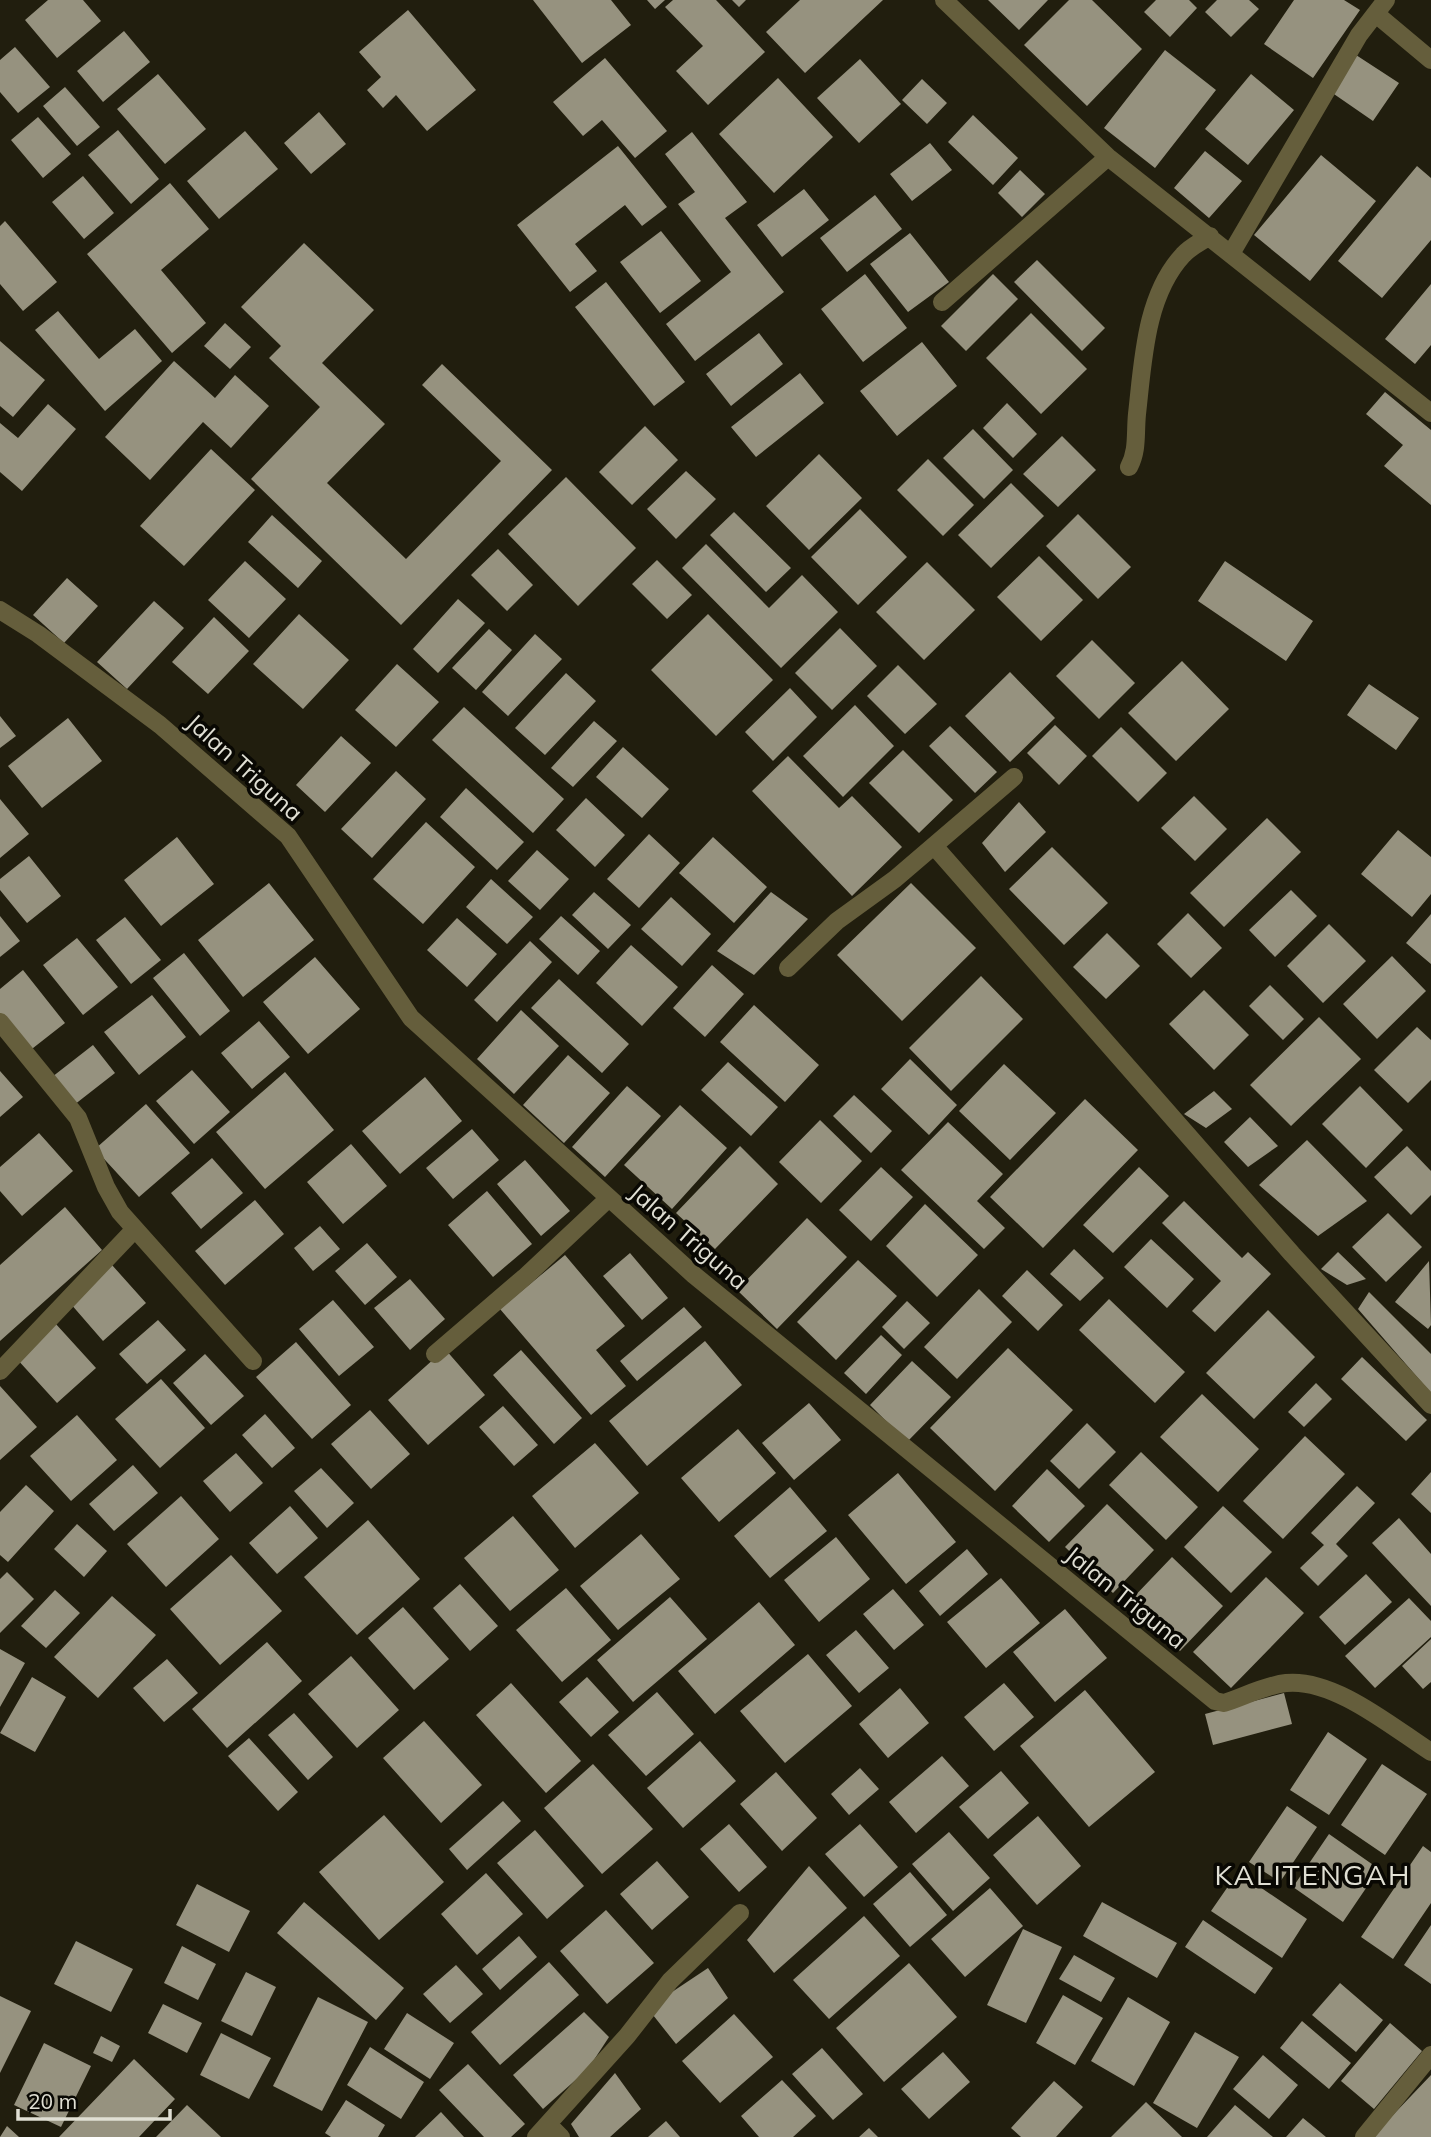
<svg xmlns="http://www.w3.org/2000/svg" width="1431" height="2137" viewBox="0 0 1431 2137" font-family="Mulish,sans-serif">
<rect width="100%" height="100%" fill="#211e0e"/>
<!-- building -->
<path fill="#96927f" d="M48,0h35l18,21 -44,37 -32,-38z
M533,0h78l20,25 -49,38z
M647,0h18l-10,9z
M673,0h43l49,52 -57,53 -32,-34 27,-25 -38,-39z
M732,0h14l-7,7z
M800,0h83l-78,73 -39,-41z
M988,0h60l-29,30z
M1069,0h23l50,49 -55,57 -63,-61z
M1156,0h33l8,8 -27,29 -26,-25z
M1217,0h32l10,9 -28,28 -26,-25z
M1294,0h50l16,10 -47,68 -49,-34z
M408,10l68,80 -49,41 -31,-36 -13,13 -16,-18 14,-13 -22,-25z
M124,31l26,31 -47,40 -26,-31z
M15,47l35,40 -32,26 -18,-21v-32z
M1165,50l51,40 -61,78 -51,-40z
M1356,55l43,28 -26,38 -42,-29z
M605,58l62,73 -32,27 -33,-38 -19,16 -30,-34z
M860,59l41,45 -42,39 -42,-45z
M158,74l48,55 -41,35 -48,-55z
M1251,74l43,36 -46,55 -43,-36z
M778,78l55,59 -59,56 -55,-59z
M922,79l25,24 -20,21 -25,-24z
M65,87l35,40 -23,19 -34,-40z
M319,112l27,32 -35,30 -27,-31z
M973,115l45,43 -25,27 -45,-43z
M38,117l33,37 -28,24 -32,-38z
M118,130l41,49 -28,25 -43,-49z
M245,131l33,38 -59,50 -32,-38z
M692,132l55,70 -22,16 59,74 -89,69 -29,-37 65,-52 -53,-68 17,-12 -30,-38z
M930,143l22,27 -40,31 -22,-27z
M618,146l49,61 -25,19 -17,-21 -50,39 22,27 -27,21 -53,-67z
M1205,151l37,30 -33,37 -35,-30z
M1321,155l55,46 -66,80 -56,-46z
M1417,166l14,12v62l-49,58 -44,-37z
M1020,170l25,24 -23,23 -24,-24z
M83,176l31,37 -30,26 -32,-37z
M170,183l39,46 -48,41 45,53 -34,30 -85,-99z
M804,189l25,31 -47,37 -25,-32z
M875,195l27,34 -55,43 -27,-34z
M5,221l52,61 -34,29 -23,-27v-58z
M661,231l40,50 -41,32 -40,-51z
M910,233l39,49 -41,30 -38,-48z
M304,243l70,67 -52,53 63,61 -58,59 79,76 95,-98 -79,-76 20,-21 110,106 -151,155 -150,-146 69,-72 -51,-49 12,-12 -40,-39z
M1037,260l68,68 -23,23 -68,-69z
M865,274l42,54 -44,34 -42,-53z
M993,274l25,25 -52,52 -25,-25z
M606,282l79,100 -31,24 -79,-99z
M1431,284v61l-16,19 -30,-25z
M58,311l41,48 36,-30 27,32 -57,50 -70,-81z
M1031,313l56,56 -46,45 -55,-56z
M225,323l26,24 -21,22 -26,-23z
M759,333l24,31 -52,42 -25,-32z
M0,341l45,39 -32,37 -13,-11z
M922,342l35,44 -60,50 -37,-45z
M174,361l41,37 20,-23 34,31 -38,42 -28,-26 -53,58 -45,-43z
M800,373l24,30 -68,54 -25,-30z
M1385,392l46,38v75l-47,-39 19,-21 -37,-31z
M1007,403l30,31 -24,24 -30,-30z
M48,404l28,25 -54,62 -22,-19v-49l18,15z
M645,426l33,34 -46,45 -33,-33z
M973,429l40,41 -29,29 -41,-41z
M1062,436l34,34 -38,37 -35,-33z
M211,449l44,41 -71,76 -44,-40z
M819,454l43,44 -53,52 -43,-44z
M928,459l46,46 -31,31 -46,-46z
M686,471l30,28 -40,40 -29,-30z
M566,477l70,71 -58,58 -70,-72z
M1011,483l33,33 -53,52 -33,-33z
M860,509l47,48 -49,48 -47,-48z
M734,512l57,56 -25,24 -56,-57z
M1078,514l53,53 -33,32 -52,-53z
M272,515l50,46 -24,27 -50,-46z
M706,544l63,64 33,-33 36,37 -57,56 -99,-100z
M498,549l35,36 -26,26 -36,-36z
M1039,556l44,44 -42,41 -44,-44z
M657,560l35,35 -25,24 -35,-35z
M245,561l41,38 -37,39 -41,-38z
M1225,561l88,60 -27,40 -88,-60z
M927,562l48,48 -51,50 -48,-48z
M67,578l31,28 -34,37 -31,-28z
M458,599l27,24 -47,50 -25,-24z
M154,601l30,27 -57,61 -30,-27z
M299,614l50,46 -46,49 -50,-45z
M708,614l65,66 -57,56 -65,-66z
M214,617l35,34 -41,43 -36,-32z
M840,628l37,38 -45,44 -37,-37z
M489,629l23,21 -36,40 -24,-22z
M535,634l27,25 -54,57 -26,-24z
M1092,640l43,43 -36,36 -43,-43z
M1182,661l47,48 -53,52 -48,-48z
M397,664l42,38 -43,45 -41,-37z
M898,665l39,39 -32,30 -38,-38z
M1010,672l45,46 -45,44 -45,-46z
M566,673l30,28 -51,54 -30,-27z
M1369,684l50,34 -23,32 -49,-35z
M790,688l27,29 -44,44 -28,-29z
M855,705l39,41 -51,51 -40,-41z
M464,707l100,92 -31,34 -101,-93z
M0,716l16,20 -16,12z
M68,718l34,43 -60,47 -34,-42z
M594,721l23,20 -44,46 -22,-19z
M1055,725l32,31 -28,29 -32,-32z
M950,726l47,46 -22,21 -46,-47z
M1121,727l46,46 -29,29 -46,-46z
M341,736l30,27 -46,49 -29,-27z
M623,747l46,42 -27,29 -46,-41z
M903,750l50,50 -34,33 -50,-50z
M788,756l51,52 13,-12 50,51 -50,49 -100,-105z
M396,771l30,28 -54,59 -31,-29z
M466,788l58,54 -27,28 -57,-53z
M1194,796l33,33 -32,32 -34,-33z
M586,798l39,37 -30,32 -39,-37z
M0,799l29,35 -29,24z
M1019,802l27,30 -41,40 -23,-29z
M1267,818l34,34 -77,75 -34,-34z
M426,822l49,45 -52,57 -50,-45z
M1398,830l33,27v37l-19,23 -51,-43z
M649,834l31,29 -41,45 -32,-29z
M177,837l37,47 -53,42 -37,-46z
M713,837l54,50 -33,36 -55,-50z
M1052,847l56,56 -44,42 -55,-56z
M537,850l32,29 -29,31 -32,-29z
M29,856l32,40 -34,27 -27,-33v-11z
M491,879l42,38 -26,27 -41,-37z
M269,883l45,57 -71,57 -45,-57z
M911,883l65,65 -74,73 -65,-66z
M1291,890l26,26 -42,41 -26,-27z
M594,892l37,33 -23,24 -36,-34z
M771,892l37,27 -54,56 -37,-24z
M671,897l40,37 -29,32 -41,-37z
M1188,913l34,35 -31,30 -34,-34z
M1431,914v50l-25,-21z
M0,916l20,25 -20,16z
M561,916l39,35 -22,24 -39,-36z
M125,917l36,43 -30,24 -35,-44z
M457,918l40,36 -30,33 -40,-37z
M1329,924l37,37 -43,42 -36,-37z
M1107,933l33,33 -34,33 -33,-32z
M77,938l41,49 -35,28 -40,-50z
M530,941l22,21 -55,60 -23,-22z
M631,945l47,42 -36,39 -46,-43z
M184,953l46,58 -30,25 -47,-58z
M1392,956l34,35 -49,48 -34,-35z
M315,957l45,52 -52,45 -45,-52z
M712,965l32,29 -39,43 -32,-29z
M23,970l42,53 -37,29 -28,-35v-28z
M981,976l42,43 -72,72 -42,-43z
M559,979l70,65 -27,29 -71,-65z
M1270,985l34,34 -21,21 -34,-34z
M1204,990l45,45 -35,35 -45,-46z
M152,995l34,42 -47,38 -35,-43z
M754,1005l65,60 -34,37 -65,-60z
M521,1010l38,36 -45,48 -37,-35z
M1319,1017l42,42 -70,67 -41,-41z
M259,1021l31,36 -38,32 -31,-36z
M1417,1027l14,13v40l-23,23 -34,-33z
M93,1045l22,28 -41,32 -22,-28z
M568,1055l42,38 -46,50 -41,-38z
M910,1059l47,46 -28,30 -48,-46z
M728,1062l50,45 -27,29 -50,-46z
M1004,1064l52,49 -46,47 -51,-49z
M192,1070l38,42 -36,32 -38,-43z
M0,1071l23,26 -23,20z
M285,1072l49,58 -69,59 -49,-57z
M425,1077l37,44 -62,53 -38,-43z
M627,1086l34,30 -56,61 -33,-30z
M1360,1086l43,44 -37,38 -44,-44z
M1214,1091l18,18 -26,19 -22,-14z
M854,1095l38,36 -21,22 -38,-37z
M1085,1099l53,51 -95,98 -53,-51z
M146,1104l44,49 -51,44 -44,-48z
M680,1105l47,43 -55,61 -48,-44z
M1250,1117l28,29 -30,21 -24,-25z
M820,1120l42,41 -41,42 -42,-41z
M948,1122l55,52 -26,27 28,27 -21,21 -83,-79z
M472,1129l27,31 -46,39 -27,-31z
M39,1133l34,38 -51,45 -22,-25v-24z
M1307,1140l60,61 -49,35 -59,-51z
M351,1144l36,42 -44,38 -36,-42z
M740,1146l38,38 -63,65 -39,-36z
M1407,1146l24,25v24l-20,20 -37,-38z
M212,1158l31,35 -42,36 -30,-36z
M525,1160l45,51 -29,25 -44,-52z
M881,1167l32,30 -42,44 -32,-31z
M1139,1167l30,29 -56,57 -30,-28z
M487,1191l45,53 -39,33 -45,-52z
M255,1200l29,34 -59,51 -30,-34z
M1184,1201l58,57 6,-6 23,22 -56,58 -23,-21 29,-30 -59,-58z
M925,1204l53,51 -41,42 -51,-51z
M65,1207l37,43 -102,91v-76z
M1388,1213l34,34 -36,35 -34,-35z
M807,1218l40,39 -70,72 -40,-39z
M320,1226l20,23 -27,22 -19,-23z
M1151,1239l43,40 -27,29 -43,-41z
M367,1243l30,34 -32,28 -30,-34z
M1074,1249l30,29 -24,23 -30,-27z
M1338,1252l28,27 -19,6 -26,-16z
M630,1253l38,45 -26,22 -39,-44z
M565,1255l60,71 -29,24 30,36 -35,29 -91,-106z
M858,1260l39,36 -61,64 -39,-38z
M1429,1261l2,64 -3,4 -33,-27z
M112,1265l34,38 -43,38 -33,-38z
M1027,1270l36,35 -25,26 -36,-35z
M410,1279l35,40 -35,31 -36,-42z
M979,1289l33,33 -55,57 -33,-32z
M1369,1292l62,62v39l-73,-84z
M1109,1299l76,73 -30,31 -76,-73z
M333,1300l41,47 -35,29 -40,-47z
M907,1301l23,22 -26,26 -22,-22z
M684,1307l18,20 -65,54 -17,-20z
M1268,1310l47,47 -61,62 -48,-46z
M158,1320l28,30 -39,34 -28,-30z
M55,1323l41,45 -39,35 -41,-45z
M881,1335l21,20 -36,39 -22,-21z
M705,1341l37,44 -95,81 -38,-45z
M296,1342l55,63 -39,34 -56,-62z
M1008,1348l65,62 -78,81 -65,-63z
M445,1349l40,46 -57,50 -40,-45z
M521,1350l61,68 -28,26 -61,-69z
M205,1354l39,42 -33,29 -38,-42z
M1362,1357l65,63 -21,21 -65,-62z
M912,1361l39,36 -44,45 -37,-37z
M161,1379l44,49 -45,40 -45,-49z
M1316,1383l16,16 -28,28 -16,-15z
M0,1386l37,41 -37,33z
M1202,1394l57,55 -41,43 -58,-55z
M809,1403l32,37 -47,40 -32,-37z
M503,1406l35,39 -24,21 -35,-39z
M370,1410l40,44 -39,35 -40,-45z
M265,1414l30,34 -23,20 -30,-33z
M77,1415l40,45 -46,41 -41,-45z
M1087,1423l29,29 -37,37 -29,-28z
M738,1429l38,44 -57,49 -38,-44z
M1305,1436l40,38 -62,65 -40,-38z
M595,1443l44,50 -64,55 -43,-52z
M1141,1452l57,55 -32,33 -57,-55z
M236,1453l27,30 -33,29 -27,-31z
M133,1465l25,28 -44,38 -25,-27z
M321,1468l33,35 -27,25 -33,-37z
M1047,1469l38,37 -36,36 -37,-36z
M1431,1472v41l-20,-19z
M898,1473l58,69 -50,42 -58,-69z
M26,1485l28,26 -46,51 -8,-7v-43z
M1357,1486l18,17 -39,41 12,12 -30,30 -18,-18 24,-23 -13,-12z
M790,1487l37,44 -57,47 -36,-42z
M181,1496l38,43 -53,48 -39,-43z
M1107,1504l47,46 -41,43 -48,-46z
M290,1506l28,32 -41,36 -28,-31z
M1223,1506l49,46 -41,41 -47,-46z
M513,1516l46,54 -49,41 -46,-53z
M1399,1518l32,36v52l-59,-63z
M368,1520l52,59 -63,56 -53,-58z
M77,1524l30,27 -23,26 -30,-28z
M641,1534l39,45 -62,51 -38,-44z
M836,1537l34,42 -51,43 -35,-42z
M967,1549l21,25 -48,42 -21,-25z
M231,1555l51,56 -62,54 -50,-56z
M1172,1557l51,49 -43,45 -51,-49z
M7,1572l27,27 -34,34v-54z
M1366,1574l26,28 -47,43 -26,-28z
M1266,1577l38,36 -73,75 -38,-36z
M1001,1578l39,45 -54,45 -39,-46z
M460,1584l38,42 -28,25 -37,-43z
M566,1588l45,52 -49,42 -46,-52z
M893,1589l31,36 -30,25 -31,-36z
M55,1590l25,23 -34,35 -25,-22z
M112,1596l44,39 -58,63 -44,-41z
M670,1597l37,42 -74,63 -36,-42z
M1409,1598l22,23v16l-56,51 -30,-32z
M759,1602l36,43 -80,69 -37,-43z
M403,1607l46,52 -35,31 -46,-52z
M1065,1609l42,49 -52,44 -42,-50z
M856,1630l33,38 -30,25 -33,-38z
M1431,1639v43l-8,7 -21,-23z
M267,1642l35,39 -75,67 -35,-39z
M0,1649l25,14 -25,44z
M808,1654l44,52 -67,57 -45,-52z
M351,1656l48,54 -42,38 -49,-54z
M167,1659l31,34 -34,29 -31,-34z
M32,1677l34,20 -31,55 -35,-19z
M587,1677l32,35 -28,25 -32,-35z
M511,1683l70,78 -35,32 -70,-78z
M1004,1683l30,34 -40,34 -30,-34z
M900,1688l29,35 -41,35 -29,-34z
M1085,1690l70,82 -66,55 -69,-81z
M657,1692l37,42 -48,42 -38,-41z
M1284,1693l8,31 -79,21 -8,-31z
M294,1713l39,44 -25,23 -40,-45z
M424,1721l58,64 -41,38 -58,-65z
M1328,1732l39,27 -38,56 -39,-25z
M249,1738l49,54 -20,19 -50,-55z
M700,1741l36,40 -53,47 -36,-40z
M942,1756l27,30 -53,47 -27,-31z
M593,1764l60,65 -51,45 -58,-66z
M1382,1764l45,30 -42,61 -44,-30z
M860,1768l19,21 -30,26 -18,-21z
M1001,1771l28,32 -41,36 -29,-32z
M776,1772l41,46 -35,33 -42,-47z
M503,1801l18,20 -54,49 -18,-21z
M1287,1806l30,21 -37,55 -31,-20z
M384,1815l60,67 -65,58 -60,-68z
M1038,1816l43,50 -44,39 -44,-50z
M729,1824l38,43 -28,25 -39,-43z
M860,1824l38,43 -34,30 -39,-43z
M535,1830l49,56 -37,33 -50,-56z
M949,1832l41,46 -37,33 -41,-47z
M1329,1834l50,35 -36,53 -50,-35z
M1423,1846l8,6v51l-38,56 -32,-22z
M657,1861l32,36 -37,33 -32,-36z
M809,1866l38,42 -73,65 -27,-33z
M910,1872l37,43 -37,32 -37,-43z
M1238,1872l69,47 -25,39 -71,-47z
M486,1873l37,41 -46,41 -36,-41z
M197,1884l53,27 -21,41 -53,-27z
M990,1888l33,38 -58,51 -34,-38z
M304,1902l100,86 -28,32 -99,-87z
M1102,1902l75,41 -20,35 -74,-42z
M606,1910l48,53 -47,41 -47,-53z
M864,1916l36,40 -71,63 -36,-39z
M1203,1920l70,48 -18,26 -70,-47z
M1431,1925v59l-27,-19z
M1023,1929l39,18 -36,76 -39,-18z
M519,1936l18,21 -37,33 -18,-21z
M76,1941l57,28 -22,43 -57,-28z
M182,1946l34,18 -18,36 -34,-17z
M1074,1955l41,23 -14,24 -42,-23z
M549,1962l30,33 -79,70 -29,-33z
M909,1963l48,54 -73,65 -48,-54z
M456,1965l27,29 -33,29 -27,-29z
M708,1968l20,30 -52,46 -23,-29 13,-19z
M246,1972l30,15 -24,49 -31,-15z
M1340,1983l43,37 -27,32 -44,-37z
M1063,1995l40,23 -28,47 -39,-22z
M0,1996l31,15 -31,62z
M318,1997l50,25 -46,89 -49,-25z
M1128,1997l42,25 -36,64 -43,-25z
M163,2004l39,19 -15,30 -39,-20z
M584,2012l25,25 -21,32 -45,40 -30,-34z
M407,2013l47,30 -24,36 -46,-30z
M734,2014l39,43 -53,46 -38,-42z
M1302,2021l49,42 -22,26 -49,-41z
M1390,2023l32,28 -48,58 -33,-28z
M1195,2032l44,25 -42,71 -44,-25z
M221,2033l50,25 -22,41 -49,-24z
M101,2036l19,10 -8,16 -19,-9z
M44,2043l47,23 -30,61 -47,-22z
M370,2047l54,35 -23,37 -54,-34z
M822,2048l41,46 -30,26 -41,-46z
M943,2052l27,30 -41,37 -28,-30z
M1263,2055l35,30 -29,34 -36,-30z
M134,2059l41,40 -36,38h-80z
M468,2064l57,60 -14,13h-27l-45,-47z
M615,2073l26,36 -31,28h-31l-8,-13z
M1431,2075v62h-59z
M782,2080l34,36 -23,21h-34l-18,-21z
M1054,2081l29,26 -27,30h-35l-10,-9z
M346,2100l39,25 -7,12h-47l-6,-4z
M1146,2102l36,35h-71z
M187,2105l34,32h-65z
M1235,2105l38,32h-66z
M441,2112l23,25h-49z
M1303,2118l23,19h-40z
M666,2121l14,16h-32z
M7,2126l12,11h-19z
M869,2128l9,9h-19z"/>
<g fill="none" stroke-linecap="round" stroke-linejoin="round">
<!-- minor -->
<path stroke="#655e3c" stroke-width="18" d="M944,0l164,157 323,256
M1376,14l55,46
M1232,252l127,-217 27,-35
M942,302l166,-145
M1129,467c9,-17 6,-33 8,-53 6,-52 8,-118 46,-159 7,-8 18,-13 27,-19
M0,610l38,24 122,91 128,111 123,182 283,257 521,426 9,2c19,-6 42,-18 62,-20 48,-5 106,44 145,69
M935,847l357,407 139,151
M788,968l49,-47 58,-42 119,-102
M0,1022l78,96 28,69 14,25 133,149
M435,1354l91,-78 83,-78
M0,1371l134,-141
M548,2124l13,13
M536,2137l91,-101 43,-55 70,-68
M1364,2137l67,-82"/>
</g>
<g text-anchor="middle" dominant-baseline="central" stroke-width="7" stroke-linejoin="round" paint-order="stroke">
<!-- street labels -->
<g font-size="24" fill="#e0dfd4" stroke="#090803">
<text transform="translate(245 767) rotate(42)">Jalan Triguna</text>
<text transform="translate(689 1236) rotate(41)">Jalan Triguna</text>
<text transform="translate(1126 1597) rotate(39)">Jalan Triguna</text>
</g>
<!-- quarter labels -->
<g font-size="28" letter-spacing="2" fill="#e0dfd4" stroke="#090803">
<text x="1313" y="1874">KALITENGAH</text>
</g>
</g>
<!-- scale -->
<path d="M18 2109v10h152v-10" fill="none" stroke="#e0dfd4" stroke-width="3.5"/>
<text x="28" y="2109" font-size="21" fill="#e0dfd4" stroke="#090803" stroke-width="5" paint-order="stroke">20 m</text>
</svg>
